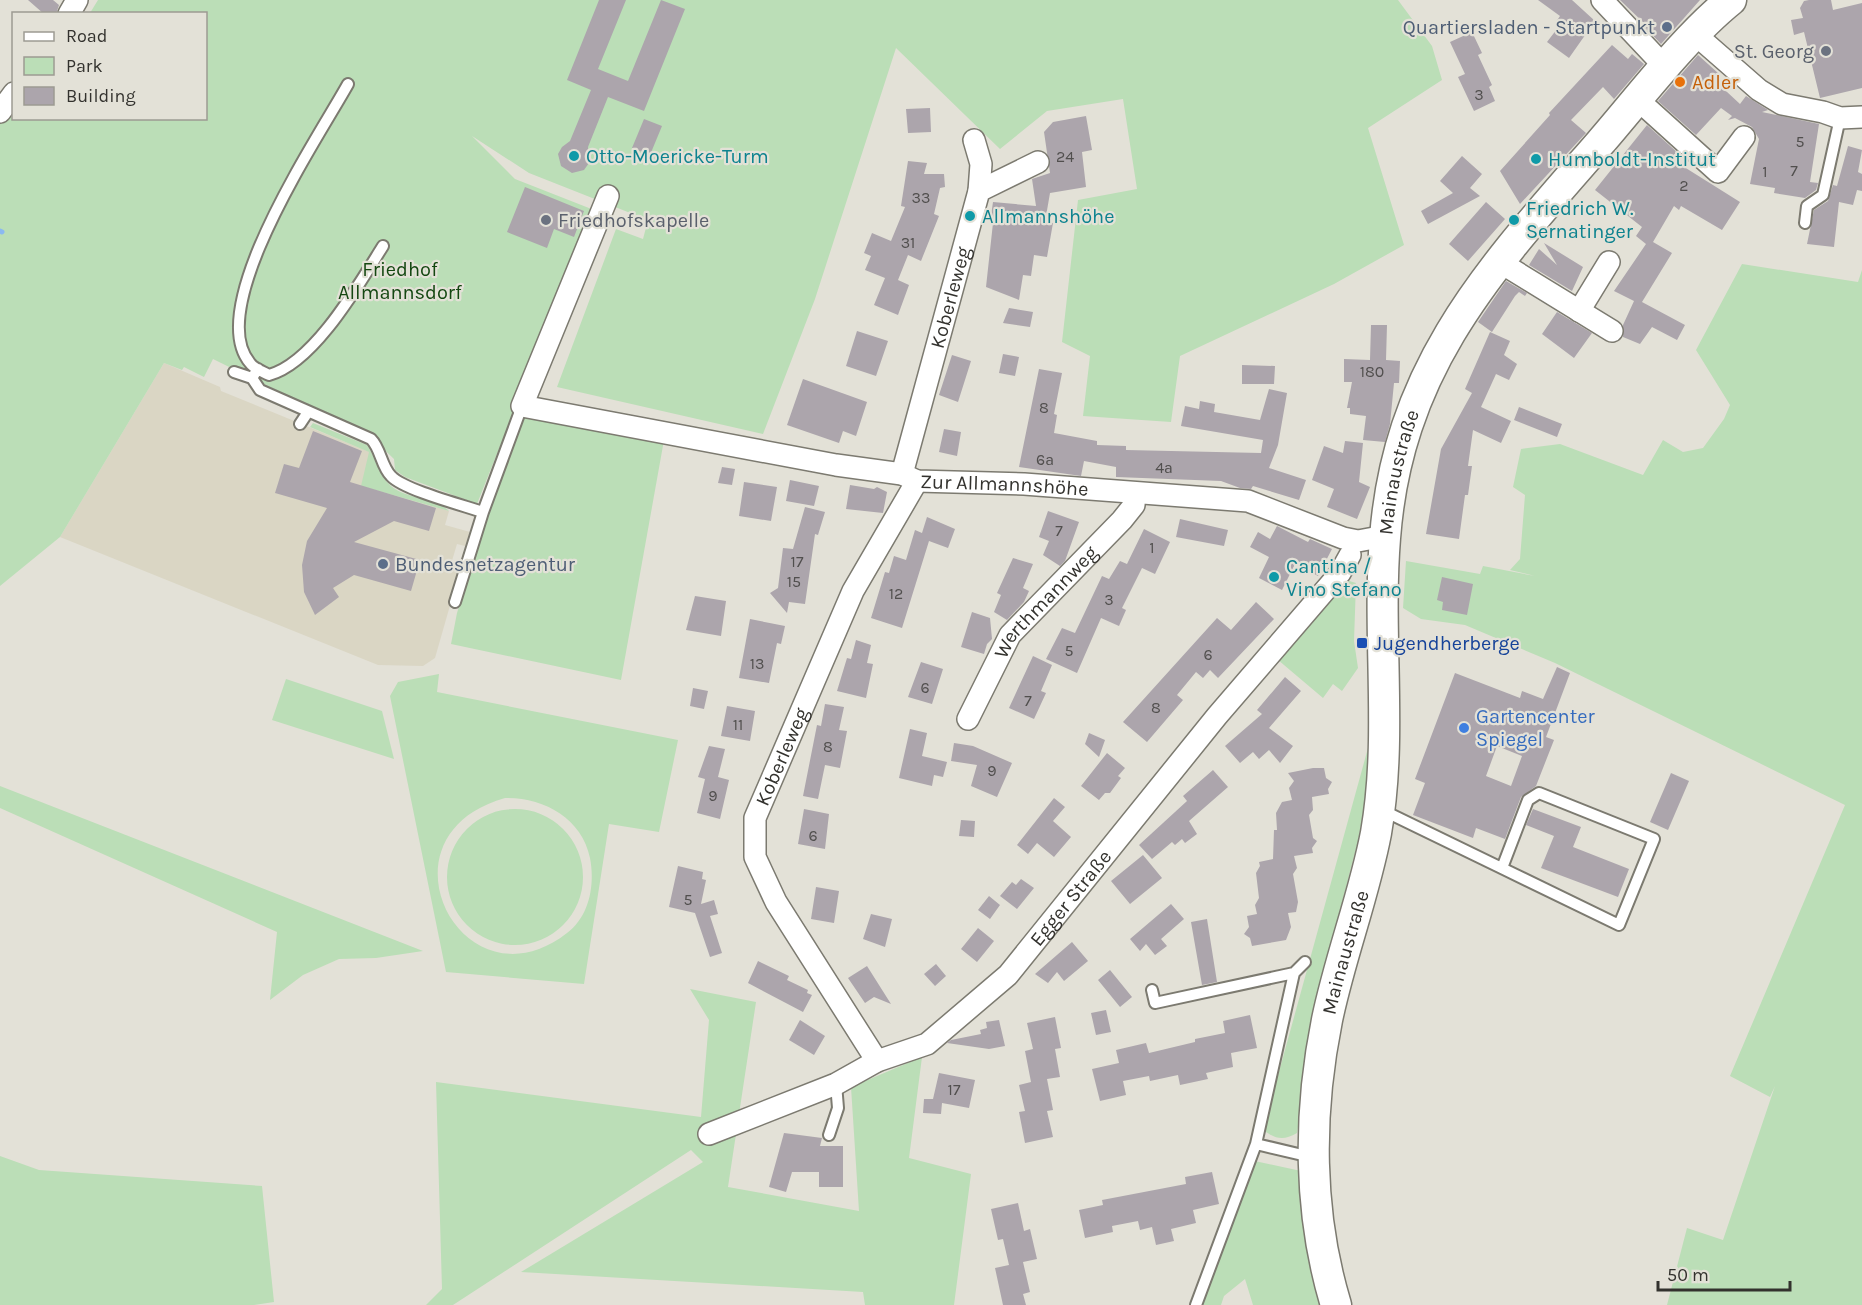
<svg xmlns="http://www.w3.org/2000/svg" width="1862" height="1305" viewBox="0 0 1862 1305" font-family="Karla,sans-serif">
<rect width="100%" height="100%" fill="#e3e1d7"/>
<!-- built -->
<path fill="#dad6c4" d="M164,363l56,24 1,4 149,61 -8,34 87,25 -4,14 25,7 -5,14 -8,-2 -6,20 10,3 -26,91 -12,8 -45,-1 -318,-128z"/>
<!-- green -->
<path fill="#bbdeb7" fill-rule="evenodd" d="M98,0h1300l34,46 10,34 -74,48 36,117 -70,39 -154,72 -9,66 -88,-6 7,-60 -28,-14 16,-142 59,-11 -14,-90 -76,12 -47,38 -104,-101 -81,251 -52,135 -206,-47 59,-158 27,10 5,-19 -119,-47 -57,-37 43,43 79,31 -117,294 -72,-27 -10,-7 -1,-11 -23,-22 -158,-78 -9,18 -20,-10 -2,3 -18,-7 -104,174 -60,49v-489l13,11 1,10h192v-104l-116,-1z
M1742,264l116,18 4,-12v1035h-195l20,-77 36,12 52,-154 -5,11 -40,-21 115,-271 -290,-142 -90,-38 -44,-6 -18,-11 3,-47 74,13 3,-8 52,10 -25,-6 10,-11 5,-64 -12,-8 8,-38 39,-5 83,31 20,-35 20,12 20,-4 21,-29 6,-14 -34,-55z
M543,415l121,25 -43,240 -170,-36 6,-31 55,-176 13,-20z
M313,423l54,22c9,13 11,30 24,41 15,13 46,12 58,25l-88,-25 8,-34 -59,-25z
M1336,577l20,6 -2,58 4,27 -16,23 -9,-7 -10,14 -52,-44z
M439,674l-2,18 241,48 -19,92 -50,-8 -25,160 -138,-12 -56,-276 8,-14zM505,798c38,-1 77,20 85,60 5,26 0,58 -23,75 -104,81 -197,-97 -62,-135z
M286,679l96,32 12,48 -122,-39z
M1368,748l7,3 -17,90 -37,142 -24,150c-14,8 -21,6 -34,-3z
M0,786l423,165 -47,7 -37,1 -36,16 -33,25 7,-68 -277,-124z
M447 877a68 68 0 1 1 136 0a68 68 0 1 1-136 0Z
M690,989l66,13 -28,185 131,24 -8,-124 71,-30 -13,101 62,16 -17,131h-89l-2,-13 -342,-20 182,-110 -12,-12 -238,155h-27l16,-16 -6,-207 265,35 8,-97z
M0,1156l39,14 223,16 12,116 -20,3h-254z
M1250,1160l51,11 5,65 14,69h-67l-8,-26 -21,17 -3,9h-25z"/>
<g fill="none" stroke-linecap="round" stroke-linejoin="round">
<!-- stream -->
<path stroke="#8bb9f1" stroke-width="5" d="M0,231l2,1"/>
</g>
<!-- building -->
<path fill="#aca5ac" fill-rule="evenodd" d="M28,0h25l6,5 -3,9h-12z
M599,0h27l-28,69 30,12 33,-81 24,9 -41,102 -36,-14 -20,50 1,16 -5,7 -12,3 -11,-7 -3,-12 4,-7 8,-6 21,-51 -24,-10z
M1538,0h34l23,21 -26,37 -22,-16 13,-17 -4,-3 4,-6z
M1620,0h80l-39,44 -17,-18 2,-1z
M1809,0h22l2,10 29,-7v85l-42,10 -16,-66 -10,3 -3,-15 12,-2 -3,-10 4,-7z
M1472,32l10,21 -4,2 14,30 -3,2 6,14 -21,10 -16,-34 7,-3 -15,-32z
M1612,45l16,14 4,-5 12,10 -30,35 -11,-12 -32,33 15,13 -66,71 -20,-33 50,-56 -1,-2z
M1698,55l20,18 -5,6 27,25 6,-8 22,14 -6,2 57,12 -9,58 8,1 -2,7 -11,8 -31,-5 1,-5 -25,-4 9,-45 -7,-12 -17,-9 -7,2 4,-4 -11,-8 -25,27 -38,-34z
M930,108l1,24 -23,1 -2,-24z
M1086,116l6,34 -10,2 4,35 -36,6 -5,29 8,1 -6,34 -13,-2 -3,21 -8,-1 -4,25 -33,-13 7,-64h-3l3,-21 43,4 -4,-27 18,-6 -6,-41 9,-10z
M644,119l18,7 -12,29 -18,-7z
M1647,125l32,29 -6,6 67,42 -18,28 -41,-24 -2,4 -5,-4 -21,36 19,11 -30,49 43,23 -8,15 -25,-13 -12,17 -17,-7v-12l11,-24 -20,-10 32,-47 -10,-8 6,-9 -47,-37z
M1848,146l14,4 -4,22 4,2v17l-5,-1 -4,15 -14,-3 -5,45 -27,-3 7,-34 14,-9 5,-16 4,1z
M1462,156l20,18 -12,14 10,8 -52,28 -7,-13 32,-18 -13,-12z
M908,161l19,2 -3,11h20l1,13 -5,1 -6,26 5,2 -18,45 -13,-6 -10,25 11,5 -11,30 -24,-10 11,-27 -20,-8 6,-14 -7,-3 8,-20 19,8 14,-34 -4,-1z
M525,187l59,24 -10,26 -20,-8 -7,19 -40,-16z
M1486,202l19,17 -37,42 -19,-17z
M1544,243l39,24 -11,24 -43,-26 10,-16 18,16z
M1506,281l21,12 -2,3 -6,-4 -4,4 -23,36 -14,-10z
M1009,308l24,4 -3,15 -27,-4z
M1557,312l35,21 -18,25 -32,-24z
M1371,325h16l-1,35 14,1 -1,22h-5l-4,41 -5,18 -22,-2 3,-24 -16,-2v-6h-3l5,-26h-8v-23l26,1z
M857,331l31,10 -12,35 -30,-10z
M1490,332l20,9 -6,14 13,9 -8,16 -13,-6 -15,33 30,14 -10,22 -28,-13 -5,36h4l-4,29h-3l-6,44 -33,-5 15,-85 31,-56 -7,-4z
M1003,354l16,3 -4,19 -16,-3z
M952,355l19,6 -13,41 -19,-7z
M1242,365l33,1 -1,18h-32z
M1039,369l23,4 -8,41 3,1 -3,18 43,8v4l29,1v4l135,3 2,-13 -82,-14 4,-20 14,3 1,-8 15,3 -1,8 46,8 9,-31 18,4 -9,52 -9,23 37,12 -7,20 -46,-14 -2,3 -11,-1 -19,-7 -105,-4v-10l-32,-6 -3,15 -62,-9z
M803,379l64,23 -11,34 -13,-5 -4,12 -52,-18z
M1519,407l43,17 -5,13 -43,-17z
M944,429l17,3 -4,24 -18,-4z
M313,431l49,20 -12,31 86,26 -7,23 -35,-10 -40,21 66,18 -9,31 -57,-16 -21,13 6,9 -24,18 -11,-23 -2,-27 5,-24 20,-33 -52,-15 9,-29 15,4z
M1345,441l18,2 -4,39 11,5 -13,32 -30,-12 7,-18 -22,-9 12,-34 19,7z
M722,467l13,2 -3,16 -14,-2z
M790,480l29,6 -5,20 -28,-5z
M744,482l33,5 -6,34 -32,-5z
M850,485l24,4 3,-2 10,5 -4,21 -37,-4z
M805,507l20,5 -7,23 -3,-1 -10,70 -16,-2 -2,11 -17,-20 8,-5 5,-40 10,1z
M1048,511l31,11 -14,39 -5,5 -17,-11 6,-14 -10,-4z
M927,517l28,12 -7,19 -19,-7 -27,87 -31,-10 14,-46 4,1 5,-17 12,4 9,-30 7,3z
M1180,519l48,11 -4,16 -48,-9z
M1277,526l31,16 2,-3 22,10 -14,27 -23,-12 -13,26 -23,-12 10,-21 -19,-10 8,-15 12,7z
M1144,529l26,13 -15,32 -13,-6 -20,40 4,2 -7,16 -18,-8 -24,55 -31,-14 16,-31 13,5 27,-57 7,3 11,-18 7,3z
M1013,558l20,6 -10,24 6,3 -5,11 -17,18 -13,-8 7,-17 -4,-2z
M1442,577l31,7 -6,31 -25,-5 1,-8 -6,-2z
M695,596l31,5 -5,35 -35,-6z
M1256,602l18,17 -56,59 -8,-8 -7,8 -7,-6 -19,23 6,5 -36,42 -24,-20 94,-104 14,12z
M972,612l18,6 2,21 -5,5 -3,10 -23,-7z
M750,619l35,7 -4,18 -4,-1 -8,40 -30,-5z
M856,640l15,5 -4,18 6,1 -7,34 -29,-7 10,-33 4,1z
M1033,656l19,9 -11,26 5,2 -12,26 -25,-11z
M921,662l22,7 -11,35 -24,-7z
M1557,667l13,6 -24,64 8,3 -18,46 -15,11 -16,42 -29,-11 -3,10 -60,-23 12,-32 -10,-4 40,-106 65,25 2,-7 21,8zM1497,746l25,10 -11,30 -25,-10z
M1285,677l16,14 -32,37 24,18 -13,17 -11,-13 -10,9 -6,-7 -13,11 -15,-17 37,-32 -5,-4z
M693,688l15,3 -4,18 -14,-3z
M825,704l19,3 -5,23 8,1 -7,37 -15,-3 -7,34 -15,-3 14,-71 4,1z
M727,706l28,5 -5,30 -29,-5z
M910,729l17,4 -5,23 25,6 -4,15 -9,-2 -2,11 -33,-8z
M1089,733l16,7 -6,17 -14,-13z
M954,743l19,3 39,17 -15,34 -26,-11 6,-21 -26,-4z
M709,746l16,3 -7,28 11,3 -9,39 -23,-6 8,-34 -7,-2z
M1107,753l18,15 -7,8 3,2 -11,15h-5l-6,7 -18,-14z
M1313,768h11l2,10 6,4 -4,7 1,5 -17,3 1,13 -4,5 4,23 4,3 -5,7 1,5 -19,3 3,12 -4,6 5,28 -2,10 -8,1 3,14 -5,13 -34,6 -2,-8 -6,-4 5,-7 -2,-11 10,-2 -2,-9 4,-7 -3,-25 4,-7 -1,-4 14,-3 1,-29h3l-1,-17 6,-11 10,-2 -3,-12 5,-7 -6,-8z
M1213,770l15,17 -39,34 8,13 -12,9 -3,-4 -7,6 -3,-3 -20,17 -13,-14 48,-44 -4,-5z
M1671,773l18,8 -21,49 -18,-8z
M1054,798l11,9 -12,14 18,16 -17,20 -17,-14 -9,11 -11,-9z
M804,809l25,5 -4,35 -27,-5z
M1533,809l48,18 -8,20 56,22 -11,28 -77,-29 13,-32 -28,-11z
M961,820l14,1 -1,16 -15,-1z
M1143,855l19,23 -32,26 -19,-23z
M678,866l25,6 -1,7 4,1 -5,24 13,-4 4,14 -8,2 12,37 -12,4 -15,-44 -26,-6z
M1021,879l13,9 -17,21 -17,-13 12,-14 4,3z
M816,887l23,4 -5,32 -23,-4z
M989,896l11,9 -10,14 -12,-9z
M1171,904l13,15 -23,20 6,7 -12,9 -9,-11 -6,7 -10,-12z
M871,914l21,5 -7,28 -22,-8z
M1207,919l10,63 -15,3 -11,-63z
M978,928l16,13 -17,21 -16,-13z
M1072,942l16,19 -24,20 -7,-9 -9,11 -13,-9z
M758,961l31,15 -2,4 21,10 -1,3 5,2 -9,17 -55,-29z
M936,964l10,12 -11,10 -11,-12z
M867,966l24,38 -17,-7 -9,6 -17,-25z
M1110,970l22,27 -12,10 -22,-27z
M1106,1010l5,22 -15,3 -5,-22z
M1250,1015l7,33 -26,5 2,14 -27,6 2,6 -28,6 -2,-10 -28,6 -1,-5 -26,5 3,14 -26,6 -8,-32 27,-6 -3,-13 30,-7 3,10 46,-11v-3l30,-6 -2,-12z
M1055,1017l6,31 -6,1 5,28 -13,2 6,31 -6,1 6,26 -28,6 -6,-31 6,-1 -6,-26 12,-3 -6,-31 8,-2 -6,-26z
M800,1020l25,16 -11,19 -25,-15z
M999,1020l6,26 -16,3 -42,-6 4,-3 30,-6 -1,-4 7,-2 -1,-6z
M939,1073l36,7 -6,28 -27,-5 -1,11 -18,-1 1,-14h9z
M784,1133l38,5 -2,8h23v41h-24v-15h-27l-6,20 -17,-5z
M1212,1172l7,32 -26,6 3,13 -25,6 3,12 -18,4 -4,-18 -12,3 -2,-9 -26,5 1,6 -28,6 -6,-28 24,-5 -1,-5 84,-16 -1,-7z
M1018,1203l6,28 6,-2 7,30 -14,3 7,30 -7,2 3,11h-23l-8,-37 14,-3 -6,-26 -5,1 -7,-31z"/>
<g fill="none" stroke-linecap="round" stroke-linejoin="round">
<defs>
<path id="service" d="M348,84c-30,54 -145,224 -98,279 4,6 14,9 19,12 45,-12 90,-91 114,-129
M1805,223l2,-17 16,-11 17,-77
M258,369l-6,9 8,12 111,49c10,10 10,27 20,37 13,14 71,29 92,36
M234,372l18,6
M300,424l8,-12
M455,602l28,-90 39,-106
M1382,810c79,38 158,77 237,115l35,-86 -115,-46 -11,7 -26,68
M1294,973l11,-11
M1152,990l3,13 139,-30
M829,1135l9,-27 -2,-24
M1256,1144l55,13
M1196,1305l60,-161 38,-171"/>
<g id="minor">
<path d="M1602,0l64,68"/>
<path d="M69,14l8,-14"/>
<path d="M1696,35l63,55 23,14 41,8 17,6 22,-1"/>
<path d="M1637,99l81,73 26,-35"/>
<path d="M0,112l14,-19"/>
<path d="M974,140l7,24 -2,27"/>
<path id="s1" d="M608,196l-86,210 314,59 66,9 15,7 107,3 224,17 95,37 15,3 27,-5"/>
<path d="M1498,261l114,70"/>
<path d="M1579,311l30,-49"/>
<path id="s2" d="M902,474l77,-283 59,-29"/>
<path id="s3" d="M968,719l42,-84 112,-115 12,-15 1,-12"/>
<path id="s4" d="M877,1061l-101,-159 -21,-45v-39l98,-227 64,-110"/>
<path id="s5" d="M709,1134l127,-50 41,-23 50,-17 81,-69 209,-259 123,-143 10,-18"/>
</g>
<g id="secondary">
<path id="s6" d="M1336,1305c-28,-92 -28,-191 -9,-285 13,-63 37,-124 49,-187 17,-98 1,-196 9,-295 13,-173 107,-271 215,-395 39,-45 85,-106 131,-143"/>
</g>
</defs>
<!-- service casing -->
<use href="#service" stroke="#7c7a70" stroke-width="14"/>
<!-- minor casing -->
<use href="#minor" stroke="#7c7a70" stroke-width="24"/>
<!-- secondary casing -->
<use href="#secondary" stroke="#7c7a70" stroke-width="33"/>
<!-- service -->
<use href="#service" stroke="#fff" stroke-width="10"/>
<!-- minor -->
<use href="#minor" stroke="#fff" stroke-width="21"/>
<!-- secondary -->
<use href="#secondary" stroke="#fff" stroke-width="30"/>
</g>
<!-- markers -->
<g fill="#5c6f8a" stroke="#e3e1d7" stroke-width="2">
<circle cx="1667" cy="27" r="6"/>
<circle cx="383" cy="564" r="6"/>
</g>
<g fill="#6b7280" stroke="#e3e1d7" stroke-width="2">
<circle cx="1826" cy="51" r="6"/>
<circle cx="546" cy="220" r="6"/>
</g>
<circle fill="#e8710a" stroke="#e3e1d7" stroke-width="2" cx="1680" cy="82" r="6"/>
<g fill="#0f9aa8" stroke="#e3e1d7" stroke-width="2">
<circle cx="574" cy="156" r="6"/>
<circle cx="1536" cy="159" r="6"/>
<circle cx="970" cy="216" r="6"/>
<circle cx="1514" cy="220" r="6"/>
<circle cx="1274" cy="577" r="6"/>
</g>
<rect fill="#1a4fb4" stroke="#e3e1d7" stroke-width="2" x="1356" y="637" width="12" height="12" rx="3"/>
<circle fill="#3f7fe0" stroke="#e3e1d7" stroke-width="2" cx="1464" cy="728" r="6"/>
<g text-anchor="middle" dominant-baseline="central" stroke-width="4.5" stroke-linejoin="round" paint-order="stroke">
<!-- number labels -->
<g font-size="16" fill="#514f4e">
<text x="1479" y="94">3</text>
<text x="1800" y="141">5</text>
<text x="1065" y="156">24</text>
<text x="1794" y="170">7</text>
<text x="1765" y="171">1</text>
<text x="1684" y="185">2</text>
<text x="921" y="197">33</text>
<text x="908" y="242">31</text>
<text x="1372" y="371">180</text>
<text x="1044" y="407">8</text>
<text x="1045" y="459">6a</text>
<text x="1164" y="467">4a</text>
<text x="1059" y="530">7</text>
<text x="1152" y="547">1</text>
<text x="797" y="561">17</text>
<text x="794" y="581">15</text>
<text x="896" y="593">12</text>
<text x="1109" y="599">3</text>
<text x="1069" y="650">5</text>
<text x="1208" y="654">6</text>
<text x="757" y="663">13</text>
<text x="925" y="687">6</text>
<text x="1028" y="700">7</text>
<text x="1156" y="707">8</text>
<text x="738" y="724">11</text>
<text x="828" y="746">8</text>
<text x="992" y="770">9</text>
<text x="713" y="795">9</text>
<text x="813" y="835">6</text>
<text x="688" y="899">5</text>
<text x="954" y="1089">17</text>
</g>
<!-- service labels -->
<g font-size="20" fill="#4e5e75" stroke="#e3e1d7" text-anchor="end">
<text x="1655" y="27">Quartiersladen - Startpunkt</text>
<text x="395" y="564" text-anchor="start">Bundesnetzagentur</text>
</g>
<!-- worship labels -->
<g font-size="20" fill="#5b616d" stroke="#e3e1d7" text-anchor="end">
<text x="1814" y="51">St. Georg</text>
<text x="558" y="220" text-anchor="start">Friedhofskapelle</text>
</g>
<!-- food labels -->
<g font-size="20" fill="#c56008" stroke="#e3e1d7" text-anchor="start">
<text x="1692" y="82">Adler</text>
</g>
<!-- culture labels -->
<g font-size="20" fill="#0d838f" stroke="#e3e1d7" text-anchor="start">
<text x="586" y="156">Otto-Moericke-Turm</text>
<text x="1548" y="159">Humboldt-Institut</text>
<text x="1526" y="208">Friedrich W.<tspan x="1526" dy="23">Sernatinger</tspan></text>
<text x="982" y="216">Allmannshöhe</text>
<text x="1286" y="566">Cantina /<tspan x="1286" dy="23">Vino Stefano</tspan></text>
</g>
<!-- park labels -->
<g font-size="20" fill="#144711" stroke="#e3e1d7">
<text x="400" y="269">Friedhof<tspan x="400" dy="23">Allmannsdorf</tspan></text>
</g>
<!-- street labels -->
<g font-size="20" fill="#33322e" stroke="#e3e1d7">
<text stroke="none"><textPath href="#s2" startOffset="183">Koberleweg</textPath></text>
<text stroke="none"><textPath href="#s6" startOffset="844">Mainaustraße</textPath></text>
<text stroke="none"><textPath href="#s1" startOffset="717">Zur Allmannshöhe</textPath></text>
<text stroke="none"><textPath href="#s3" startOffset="142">Werthmannweg</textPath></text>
<text stroke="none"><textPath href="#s4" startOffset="344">Koberleweg</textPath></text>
<text stroke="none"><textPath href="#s5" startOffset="442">Egger Straße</textPath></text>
<text stroke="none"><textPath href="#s6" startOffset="358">Mainaustraße</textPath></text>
</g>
<!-- transit labels -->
<g font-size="20" fill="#164399" stroke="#e3e1d7" text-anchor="start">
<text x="1374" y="643">Jugendherberge</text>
</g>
<!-- shop labels -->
<g font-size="20" fill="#366cbe" stroke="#e3e1d7" text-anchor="start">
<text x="1476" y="716">Gartencenter<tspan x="1476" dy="23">Spiegel</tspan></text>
</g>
</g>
<!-- legend -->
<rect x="12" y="12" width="195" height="108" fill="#e3e1d7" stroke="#9d9b93" stroke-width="1.5"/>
<rect x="24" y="32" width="30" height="9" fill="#ffffff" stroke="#9d9b93" stroke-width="1.5"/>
<text x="66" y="42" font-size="18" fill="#33322e">Road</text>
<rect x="24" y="57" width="30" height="18" fill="#bbdeb7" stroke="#9d9b93" stroke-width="1.5"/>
<text x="66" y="72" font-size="18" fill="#33322e">Park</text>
<rect x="24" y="87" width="30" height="18" fill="#aca5ac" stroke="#9d9b93" stroke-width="1.5"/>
<text x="66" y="102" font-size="18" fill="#33322e">Building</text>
<!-- scale -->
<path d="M1658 1281v9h132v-9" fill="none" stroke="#33322e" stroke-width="3"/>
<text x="1667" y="1281" font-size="18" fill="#33322e" stroke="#e3e1d7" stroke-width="4.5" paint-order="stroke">50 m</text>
</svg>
